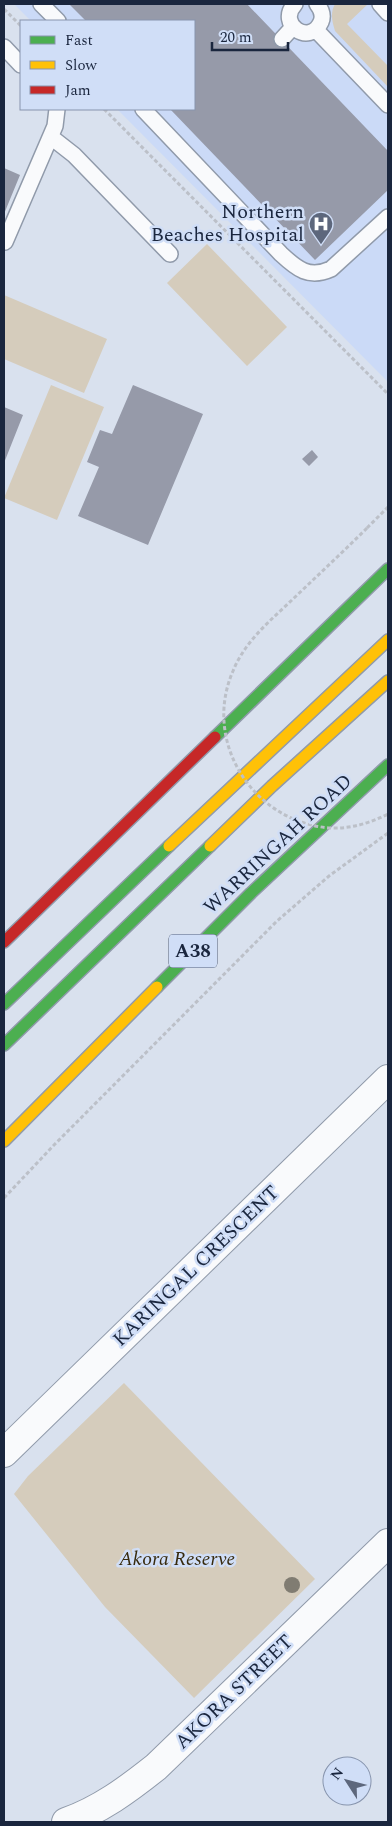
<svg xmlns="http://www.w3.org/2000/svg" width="392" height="1826" viewBox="0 0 392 1826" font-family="Spectral,serif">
<rect width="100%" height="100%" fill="#d9e1ee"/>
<!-- built -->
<path fill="#cbdaf7" d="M14,4h374v378l-271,-273h77v-88h-163z"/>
<!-- green -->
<path fill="#d5ccbc" d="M335,4h33l-21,20 41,42v21l-53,-56c-3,-10 -5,-18 0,-27z
M207,244l80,83 -40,39 -80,-83z
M4,295l103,44 -23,54 -80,-34z
M51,385l53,22 -47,113 -53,-22z
M124,1383l191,196 -121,119 -89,-91 -91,-113 14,-18z"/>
<!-- building -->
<path fill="#969aa9" d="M69,4h178l141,147v39l-73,70 -145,-151h24v-88h-108z
M4,168l16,7 -16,39z
M133,385l70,29 -55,131 -70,-29 21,-49 -12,-5 13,-32 12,4z
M4,407l19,8 -19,48z
M312,450l6,7 -9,9 -7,-7z"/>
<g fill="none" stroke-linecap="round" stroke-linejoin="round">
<defs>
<path id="lane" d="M41,4l17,17
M295,4c-19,20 15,43 26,18 3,-7 0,-13 -4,-18
M380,4l8,9
M316,30l72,75
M282,39l11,-12
M4,47l17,18
M143,109l138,145c16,15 28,25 50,15l57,-52
M51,137l23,18 96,99
M5,242l50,-116 2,-17"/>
<path id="street" d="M4,1453l384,-374
M66,1822c34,-12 61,-32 90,-55l232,-224"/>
<path id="fast" d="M215,737l173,-168
M157,987l94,-94 137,-128
M4,1004l165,-158
M4,1045l206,-199"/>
<path id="slow" d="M169,846l219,-206
M210,846l62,-60 116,-105
M4,1141l153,-154"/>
<path id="jam" d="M4,942l211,-205"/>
</defs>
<!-- lane casing -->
<use href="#lane" stroke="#909aaa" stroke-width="18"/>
<!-- street casing -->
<use href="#street" stroke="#909aaa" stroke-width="30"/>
<!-- fast casing -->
<use href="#fast" stroke="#909aaa" stroke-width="14"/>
<!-- slow casing -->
<use href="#slow" stroke="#909aaa" stroke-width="14"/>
<!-- jam casing -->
<use href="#jam" stroke="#909aaa" stroke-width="14"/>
<!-- path -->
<path stroke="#bcc0c8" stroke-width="3" stroke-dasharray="4 2.5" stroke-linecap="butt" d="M4,9l17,17
M104,109l284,285
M367,528l21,-21
M4,1198l50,-53 223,-224 52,-45 59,-43"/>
<!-- lane -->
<use href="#lane" stroke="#f9fafc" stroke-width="15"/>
<!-- street -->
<use href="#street" stroke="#f9fafc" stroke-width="28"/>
<!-- fast -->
<use href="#fast" stroke="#4caf50" stroke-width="11"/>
<!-- slow -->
<use href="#slow" stroke="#ffc107" stroke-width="11"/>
<!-- jam -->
<use href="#jam" stroke="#c62828" stroke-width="11"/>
<!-- path-bridge -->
<path stroke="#bcc0c8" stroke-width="3" stroke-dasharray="4 2.5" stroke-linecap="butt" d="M367,528c-24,24 -49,47 -74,71 -22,21 -48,42 -60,72 -31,71 20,151 97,157 21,1 40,-5 58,-14"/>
</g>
<!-- trees -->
<circle fill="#807c72" cx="292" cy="1585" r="8"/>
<!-- icons -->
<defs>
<symbol id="hospital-pin" viewBox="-11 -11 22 30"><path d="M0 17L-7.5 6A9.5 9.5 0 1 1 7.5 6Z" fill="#5d677c" stroke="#d0def7"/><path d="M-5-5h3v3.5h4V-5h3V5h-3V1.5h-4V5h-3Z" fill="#fff"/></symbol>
</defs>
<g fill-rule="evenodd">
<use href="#hospital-pin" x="307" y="210" width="28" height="38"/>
</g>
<g text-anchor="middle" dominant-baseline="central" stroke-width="5" stroke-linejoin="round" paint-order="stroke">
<!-- shield labels -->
<rect fill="#d0def7" stroke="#515d76" stroke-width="1" x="169" y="934.5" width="48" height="33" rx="4"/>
<g font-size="19" font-weight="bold" fill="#1a263e">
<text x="193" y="951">A38</text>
</g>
<!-- poi labels -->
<g font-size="20" fill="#1a263e" stroke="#d0def7" text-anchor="end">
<text x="304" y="212">Northern<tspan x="304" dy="23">Beaches Hospital</tspan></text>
</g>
<!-- street labels -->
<g font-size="20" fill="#1a263e" stroke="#d0def7">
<text transform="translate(278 844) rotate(-43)">WARRINGAH ROAD</text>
<text transform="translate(196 1266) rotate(-44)">KARINGAL CRESCENT</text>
<text transform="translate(234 1692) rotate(-44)">AKORA STREET</text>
</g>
<!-- park labels -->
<g font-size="20" font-style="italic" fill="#372a0d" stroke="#d0def7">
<text x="177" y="1559">Akora Reserve</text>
</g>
</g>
<!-- border -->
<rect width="392" height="1826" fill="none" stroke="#1a263e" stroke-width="10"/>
<!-- legend -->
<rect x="20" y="20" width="175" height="90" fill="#d0def7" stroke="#8794ad"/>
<rect x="30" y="36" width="25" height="8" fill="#4caf50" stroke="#8794ad"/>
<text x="65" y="45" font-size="15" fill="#1a263e">Fast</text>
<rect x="30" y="61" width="25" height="8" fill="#ffc107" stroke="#8794ad"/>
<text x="65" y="70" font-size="15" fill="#1a263e">Slow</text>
<rect x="30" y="86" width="25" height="8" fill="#c62828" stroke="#8794ad"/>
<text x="65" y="95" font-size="15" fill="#1a263e">Jam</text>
<!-- north arrow -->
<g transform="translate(347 1781) rotate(306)"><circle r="24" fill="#d0def7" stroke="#8794ad"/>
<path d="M0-4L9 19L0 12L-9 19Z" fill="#5d677c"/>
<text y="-8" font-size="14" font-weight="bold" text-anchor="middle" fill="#1a263e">N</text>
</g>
<!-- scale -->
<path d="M212 42v8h76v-8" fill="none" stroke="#1a263e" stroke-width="2.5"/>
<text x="220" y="42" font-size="15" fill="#1a263e" stroke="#d0def7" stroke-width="4" paint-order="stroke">20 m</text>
</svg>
